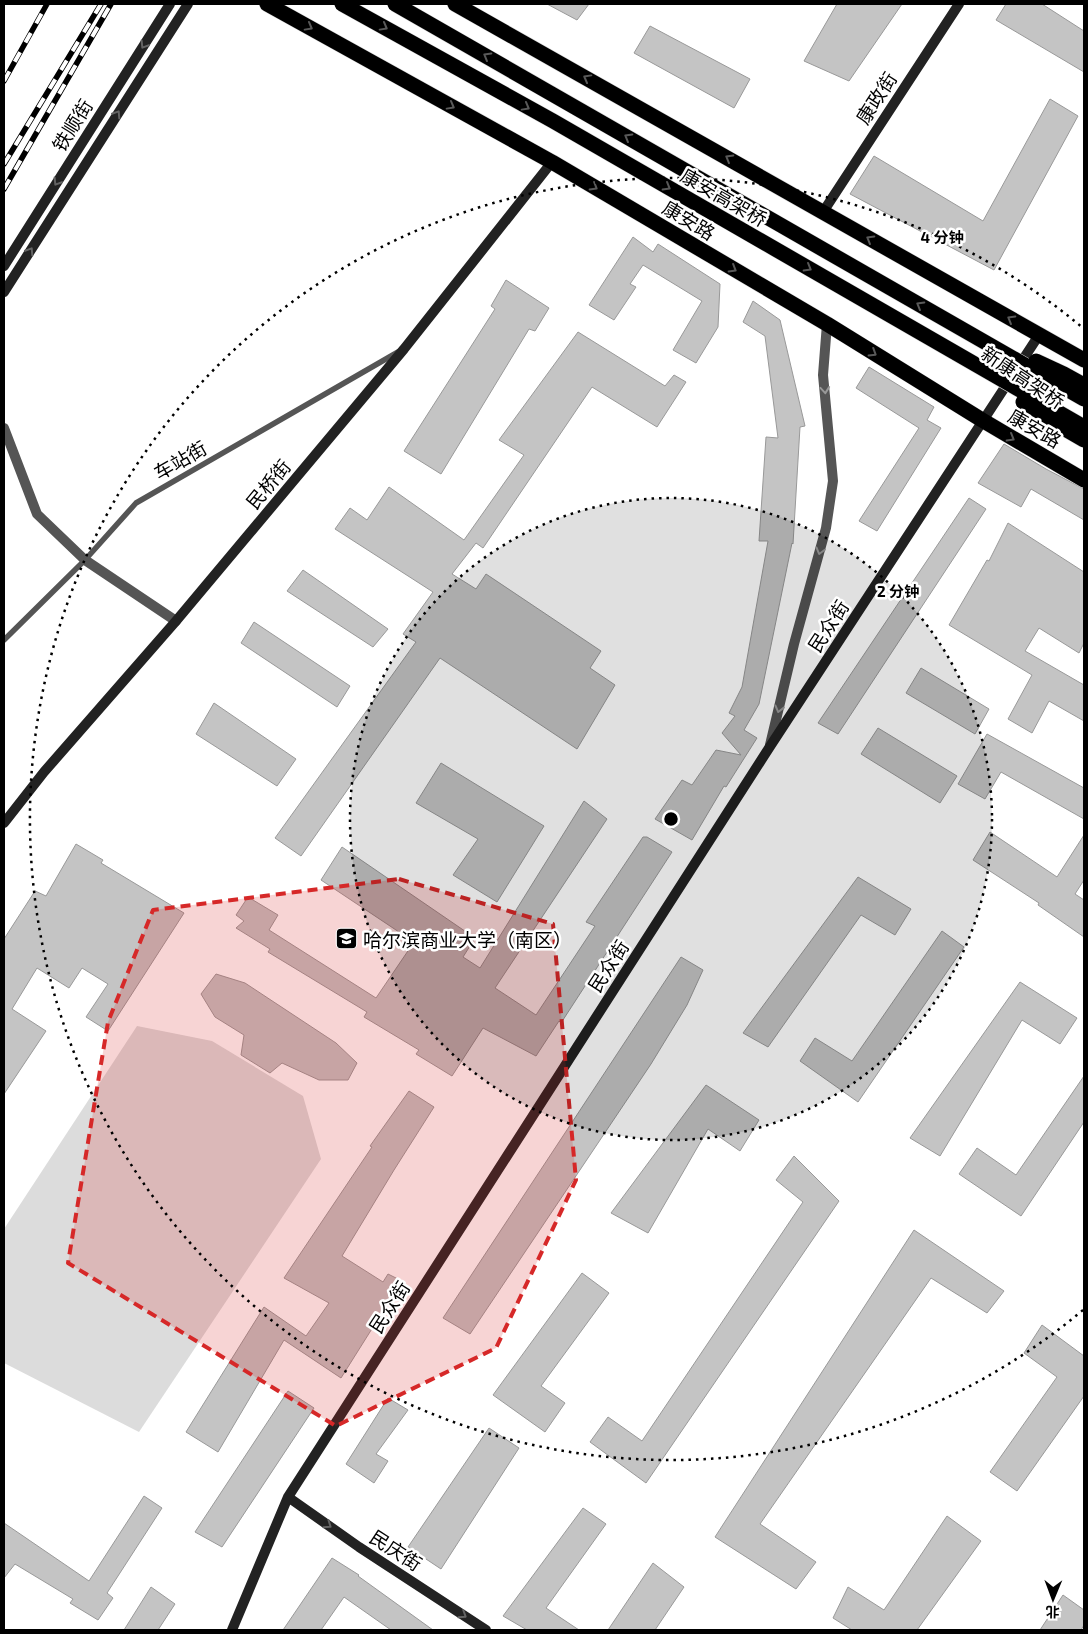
<svg xmlns="http://www.w3.org/2000/svg" width="1088" height="1634" viewBox="0 0 1088 1634" font-family="'Exo 2','Noto Sans SC',sans-serif">
<rect width="100%" height="100%" fill="#fff"/>
<!-- green -->
<path fill="#dcdcdc" d="M137,1026l75,15 91,55 18,63 -182,273 -135,-69v-134z"/>
<!-- building -->
<path fill="#c4c4c4" stroke="#999" d="M547,4h42l-12,16z
M837,4h65l-53,77 -45,-20z
M1006,4h36l42,27v41l-88,-52z
M650,26l100,53 -16,29 -100,-55z
M1050,99l28,17 -84,154 -144,-76 24,-38 109,65z
M633,237l20,15 5,-8 62,40 -2,43 -22,36 -23,-13 29,-49 -59,-36 -13,19 6,3 -22,33 -25,-15z
M506,280l43,28 -14,23 -6,-2 -88,145 -37,-23 91,-142 -4,-3z
M753,301l27,19 25,106 -5,1 -7,117 -1,-1 -33,161 -15,26 13,8 -31,49 -2,-1 -32,54 -37,-21 27,-39 10,5 24,-35 25,5 -19,-22 13,-17 -6,-3 13,-26 26,-146h-9l7,-104 12,1 -13,-102 -22,-14z
M578,332l87,54 9,-11 12,7 -29,45 -65,-40 -109,161 -7,-5 -24,31 24,15 10,-15 115,77 -11,17 25,17 -38,64 -137,-91 -139,198 -26,-18 141,-196 -13,-8 30,-42 -98,-63 15,-21 17,12 22,-33 75,53 60,-85 -25,-15z
M869,367l65,40 -7,13 14,8 -64,103 -18,-10 60,-93 -63,-40z
M1004,444l42,25 38,20v31l-53,-31 -10,18 -43,-24z
M969,498l17,11 -148,225 -20,-11z
M1008,523l76,49v71l-5,10 -40,-25 -14,23 59,34v36l-35,-20 -17,32 -24,-14 24,-44 -83,-50 38,-65 2,1z
M303,570l85,59 -15,18 -86,-56z
M254,622l96,64 -13,21 -96,-64z
M921,668l68,41 -14,25 -69,-41z
M214,703l82,56 -19,27 -81,-52z
M878,728l79,48 -17,27 -79,-49z
M987,734l97,54v31l-83,-47 -16,27 -27,-15z
M441,763l103,63 -47,76 -44,-27 25,-36 -62,-36z
M584,801l23,18 -112,169 41,27 59,-89 -9,-4 57,-85h4l25,15 -111,171 -2,-2 -23,35 -53,-28 -31,48 -36,-22 3,-4 -55,-33 3,-5 -99,-60 2,-3 -34,-21 8,-7 -8,-6 12,-18 30,18 -9,15 107,68 38,-56 -93,-62 21,-33 133,91 -12,19 17,11z
M990,832l67,45 27,-42v45l-9,14 9,6v37l-46,-32 1,-2 -66,-43z
M76,844l27,16 -2,3 83,50 -76,118 -22,-14 22,-33 -26,-16 -13,20 -32,-20 -25,41 34,22 -42,63v-155l31,-48 11,5z
M858,877l53,32 -16,26 -34,-20 -93,132 -25,-14z
M942,931l22,16 -106,155 -58,-41 15,-23 37,23z
M681,957l22,13 -16,35 -36,59 -181,270 -27,-16z
M216,974l29,9 91,60 21,20 -9,17h-29l-37,-17 -12,10 -29,-18 3,-20 -29,-18 -14,-23z
M1020,982l57,36 -17,26 -38,-24 -82,136 -30,-18z
M1084,1076v46l-63,94 -62,-42 18,-26 39,27z
M706,1085l53,35 -19,31 -32,-22 -60,104 -37,-20z
M409,1091l25,16 -40,63 -52,86 41,26 5,-8 14,7 -61,97 -57,-38 -66,112 -32,-20 78,-125 42,29 23,-33 -45,-25 88,-131 -2,-1z
M794,1156l45,45 -193,282 -56,-41 18,-25 34,24 161,-239 -27,-22z
M914,1230l90,61 -17,22 -56,-35 -171,246 56,38 -20,27 -81,-52z
M582,1273l27,20 -68,93 24,17 -20,29 -52,-37z
M1042,1325l42,31v40l-67,95 -27,-19 67,-95 -33,-24z
M288,1391l26,17 -92,139 -27,-15z
M388,1398l20,12 -32,44 12,7 -14,22 -28,-19z
M489,1428l30,20 -78,121 -33,-22z
M144,1496l18,12 -55,85 6,5 -15,22 -28,-17 3,-4 -58,-35 -11,14v-55l85,58z
M583,1508l23,16 -60,84 33,22h-52l-24,-14z
M947,1516l34,25 -64,89h-65l-19,-12 15,-31 36,23z
M332,1558l27,17 -1,1 75,54h-42l-47,-33 -23,33h-38z
M653,1563l31,24 -29,43h-47z
M151,1587l24,17 -17,26h-34z
M1063,1595l21,15v15l-3,5h-41z"/>
<g fill="none" stroke-linecap="round" stroke-linejoin="round">
<defs>
<path id="highway" d="M267,4l285,158 275,162 155,96 102,60
M455,4l629,356"/>
</defs>
<!-- highway casing -->
<use href="#highway" stroke="#dbdbdb" stroke-width="16"/>
<!-- lane -->
<path stroke="#555" stroke-width="5.5" d="M4,640l81,-80 51,-57 262,-151"/>
<!-- street -->
<path stroke="#555" stroke-width="10" d="M4,428l33,86 48,46 91,61
M770,745l24,-101 32,-116 7,-47 -10,-106 4,-51"/>
<!-- secondary -->
<path stroke="#222" stroke-width="10" d="M823,212l136,-208
M4,266l166,-262
M4,292l184,-288
M4,823l40,-51 132,-151 228,-272 148,-187
M288,1497l71,50 127,83
M232,1630l56,-133 481,-749 270,-413"/>
<!-- highway -->
<use href="#highway" stroke="#000" stroke-width="15"/>
<defs>
<path id="rail" d="M4,81l43,-77
M4,164l97,-160
M4,189l107,-185"/>
</defs>
<!-- rail casing -->
<use href="#rail" stroke="#000" stroke-width="5.5"/>
<!-- rail -->
<use href="#rail" stroke="#fff" stroke-width="4" stroke-dasharray="11" stroke-linecap="butt"/>
<defs>
<path id="highway-bridge" d="M342,4l211,117 531,306
M395,4l689,395
M1036,361l28,13 20,11
M1023,402l23,16 38,22"/>
</defs>
<!-- highway-bridge casing -->
<use href="#highway-bridge" stroke="#dbdbdb" stroke-width="16" stroke-linecap="butt"/>
<!-- highway-bridge -->
<use href="#highway-bridge" stroke="#000" stroke-width="15"/>
</g>
<!-- one-way arrows -->
<defs><path id="oneway-chevron" d="M-2-3.5L2.5 0L-2 3.5" fill="none" stroke-width="1.6" stroke-linecap="round" stroke-linejoin="round" transform="scale(1.25)"/></defs>
<g stroke="#595959">
<use href="#oneway-chevron" transform="translate(309 27) rotate(29)"/>
<use href="#oneway-chevron" transform="translate(384 27) rotate(29)"/>
<use href="#oneway-chevron" transform="translate(487 56) rotate(-150)"/>
<use href="#oneway-chevron" transform="translate(587 78) rotate(-151)"/>
<use href="#oneway-chevron" transform="translate(451 106) rotate(29)"/>
<use href="#oneway-chevron" transform="translate(526 107) rotate(29)"/>
<use href="#oneway-chevron" transform="translate(628 137) rotate(-150)"/>
<use href="#oneway-chevron" transform="translate(729 158) rotate(-150)"/>
<use href="#oneway-chevron" transform="translate(594 187) rotate(31)"/>
<use href="#oneway-chevron" transform="translate(667 187) rotate(30)"/>
<use href="#oneway-chevron" transform="translate(870 239) rotate(-150)"/>
<use href="#oneway-chevron" transform="translate(808 268) rotate(30)"/>
<use href="#oneway-chevron" transform="translate(733 269) rotate(31)"/>
<use href="#oneway-chevron" transform="translate(920 305) rotate(-150)"/>
<use href="#oneway-chevron" transform="translate(1011 319) rotate(-150)"/>
<use href="#oneway-chevron" transform="translate(873 353) rotate(32)"/>
<use href="#oneway-chevron" transform="translate(1011 438) rotate(30)"/>
</g>
<g stroke="#646464">
<use href="#oneway-chevron" transform="translate(144 45) rotate(122)"/>
<use href="#oneway-chevron" transform="translate(117 114) rotate(-57)"/>
<use href="#oneway-chevron" transform="translate(57 182) rotate(122)"/>
<use href="#oneway-chevron" transform="translate(30 251) rotate(-57)"/>
<use href="#oneway-chevron" transform="translate(328 1525) rotate(35)"/>
<use href="#oneway-chevron" transform="translate(463 1615) rotate(33)"/>
</g>
<g stroke="#999">
<use href="#oneway-chevron" transform="translate(825 390) rotate(85)"/>
<use href="#oneway-chevron" transform="translate(820 551) rotate(105)"/>
<use href="#oneway-chevron" transform="translate(779 709) rotate(104)"/>
</g>
<!-- marked area -->
<path fill="#d62828" fill-opacity="0.2" stroke="#d62828" stroke-width="4" stroke-dasharray="10 6" stroke-linejoin="round" d="M399,879l154,45 23,256 -80,168 -160,78 -268,-163 40,-241 45,-112z"/>
<!-- distance rings -->
<circle cx="671" cy="819" r="321" fill="#000" fill-opacity=".12"/>
<g fill="none" stroke="#000" stroke-width="2.5" stroke-dasharray="2.5 5">
<circle cx="671" cy="819" r="321"/>
<path d="M1083 1310A641 641 0 1 1 1083 328"/>
</g>
<!-- icons -->
<defs>
<symbol id="university-square" viewBox="-11 -11 22 22"><rect x="-9" y="-9" width="18" height="18" rx="4" fill="#000" stroke="#fff"/><path d="M0-5L7-2L0 1L-7-2ZM-4 1L0 2.5L4 1V4Q0 6-4 4Z" fill="#fff"/></symbol>
</defs>
<g fill-rule="evenodd">
<use href="#university-square" x="334" y="926" width="25" height="25"/>
</g>
<g text-anchor="middle" dominant-baseline="central" stroke-width="5" stroke-linejoin="round" paint-order="stroke">
<!-- street labels -->
<g font-size="19" fill="#000" stroke="#fff">
<text transform="translate(876 98) rotate(-57)">康政街</text>
<text transform="translate(72 125) rotate(-58)">铁顺街</text>
<text transform="translate(724 197) rotate(30)">康安高架桥</text>
<text transform="translate(689 220) rotate(31)">康安路</text>
<text transform="translate(1023 377) rotate(34)">新康高架桥</text>
<text transform="translate(1035 428) rotate(30)">康安路</text>
<text transform="translate(180 460) rotate(-30)">车站街</text>
<text transform="translate(268 484) rotate(-50)">民桥街</text>
<text transform="translate(828 626) rotate(-57)">民众街</text>
<text transform="translate(608 966) rotate(-57)">民众街</text>
<text transform="translate(389 1307) rotate(-57)">民众街</text>
<text transform="translate(396 1550) rotate(33)">民庆街</text>
</g>
<!-- poi labels -->
<g font-size="19" fill="#000" stroke="#fff" text-anchor="start">
<text x="363" y="939">哈尔滨商业大学（南区）</text>
</g>
</g>
<circle cx="671" cy="819" r="8" fill="#000" stroke="#fff" stroke-width="2.5"/>
<g font-size="15" text-anchor="middle" font-weight="bold" fill="#000" stroke="#fff" stroke-width="5" stroke-linejoin="round" paint-order="stroke">
<text x="942" y="243">4 分钟</text>
<text x="898" y="597">2 分钟</text>
</g>
<!-- border -->
<rect width="1088" height="1634" fill="none" stroke="#000000" stroke-width="10"/>
<!-- north arrow -->
<g transform="translate(1053 1599) rotate(181)" stroke="#ffffff" stroke-width="4" paint-order="stroke">
<path d="M0-4L9 19L0 12L-9 19Z" fill="#000000"/>
<text y="-8" font-size="14" font-weight="bold" text-anchor="middle" fill="#000000">北</text>
</g>
</svg>
